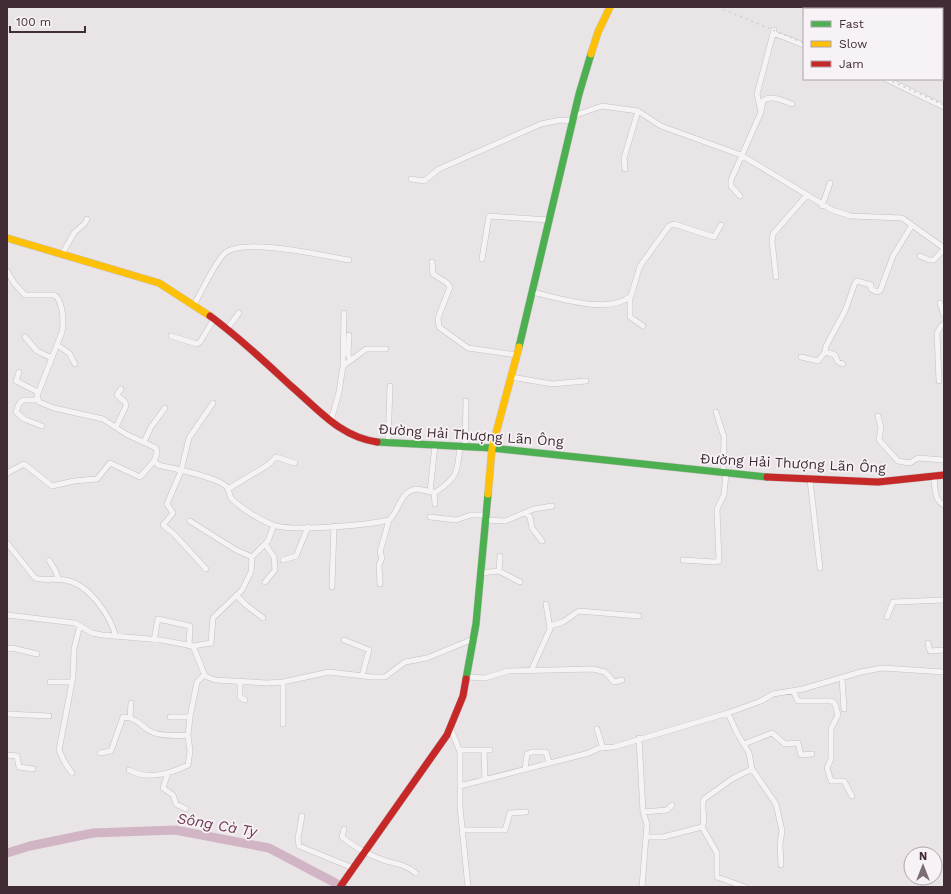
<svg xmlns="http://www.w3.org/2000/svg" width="951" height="894" viewBox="0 0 951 894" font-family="'Work Sans',sans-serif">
<rect width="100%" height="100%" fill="#e9e4e6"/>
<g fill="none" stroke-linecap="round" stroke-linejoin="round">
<!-- river -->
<path stroke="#d1b5c4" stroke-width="9" d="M7,853l23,-7 63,-13 82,-3 94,18 74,39"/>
<defs>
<path id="street" d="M773,33l31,12
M886,79l58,28
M761,111l2,-10c8,-7 20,0 29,3
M576,115l26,-9 36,5 23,15 80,29 91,55 19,6 51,2 42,30
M625,169l-1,-11 14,-47
M411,179l13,2 15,-12 102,-45 19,-4 14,1
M740,196l-9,-10v-6l30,-68 -4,-18 17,-64
M822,206l8,-23
M62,254l12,-21 11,-10 2,-4
M920,256l9,4h5l10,-11
M482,259l7,-43 60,4
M432,262l1,12 14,9 3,4 -12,31 1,9 29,21 49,7
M7,271l7,12 11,12h29c9,4 10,28 8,37l-25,64 2,6 15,6 49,11 23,15 30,14 1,5 -3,8 4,4c17,4 56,11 68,21 4,3 2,9 6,13 10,10 28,21 41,26 19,7 95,0 116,-5 10,-8 11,-30 28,-31 6,0 12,4 19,3 23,-16 21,-20 24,-46
M776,277l-4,-36 1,-7 34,-39
M532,292c27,6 76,23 99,4l9,-30 29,-40 5,-2 40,13 7,-12
M630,297v20l13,9
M195,303c7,-12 20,-41 30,-50 18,-16 100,3 124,7
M940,303l4,12
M227,329l12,-16
M349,335l-1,19 2,6
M171,336l26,8 3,-2 14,-23
M25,337l12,14 15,7
M57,345l12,8 6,11
M801,357l17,4 7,-9
M843,364l-5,-2 -3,-7 -10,-3 1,-6 19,-35 10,-28 2,-2 14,4v4l6,3 3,-1 13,-35 19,-31
M343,366l23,-17h20
M19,372l-3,9 22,11
M511,377l41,7 34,-3
M939,381l-2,-48 4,-7 3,-2
M37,400h-14l-4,4 -3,8 8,7 18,7
M716,412l8,25 -1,36
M878,416l3,11 -2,13 19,21 12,2 8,-5 26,2
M331,421l8,-29 4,-26 1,-53
M116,427l10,-21 -1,-4 -8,-7 4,-6
M144,442l7,-15 14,-19
M388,444l2,-58
M465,446l1,-45
M7,473l17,-9 28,22 22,-5 23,-2 13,-16 30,14 14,-16
M934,477c1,11 0,23 10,28
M810,480l10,88
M228,489l40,-24 8,-8 19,6
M430,492l5,-47
M434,492l1,12
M526,513l4,4 2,11 10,13
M430,517l26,3 15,-5h13
M484,520l21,1 29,-12 18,-3
M190,521l46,29 16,7
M7,543l28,35c9,3 20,0 30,2 24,4 45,35 51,57
M265,544l9,13 1,13 -10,12
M49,560l7,12 2,7
M283,560l13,-4 12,-29
M683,560l32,2 4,-1 -2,-52 7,-14 2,-22
M206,569l-32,-35 -11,-9 10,-12 -6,-9 14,-33 8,-33 24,-35
M499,571l1,-15
M480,573l19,-2 21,11
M380,584l-1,-19 3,-7 -2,-6 9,-32
M332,587l2,-61
M237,596l9,9 17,13
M7,615l68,8 17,10 10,2 59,5 32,6 12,30 10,4 52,3 16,-1 46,-10 43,5h13l20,-15 22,-4 46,-19
M887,617l6,-15 51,-2
M550,626l13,-4 16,-11 60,5
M154,640l4,-21 32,7 -1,20
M344,640l25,10 -7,26
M928,643l2,8 14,-1
M193,646l18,-3 2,-25 29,-28 9,-18 1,-15 16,-16 6,-16
M7,649l5,-1 25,6
M531,671l19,-42 -4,-25
M466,677l19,1 23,-7 85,-2 12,3 9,10 8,-2
M842,678l2,31
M50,682h22
M240,682v15l5,3
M283,682v42
M793,691l5,10h34l3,3 3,11 -7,14v30l-4,9 4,13h13l8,15
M131,703l-1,15c9,3 11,7 18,12 11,7 28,6 40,5
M728,713l9,20 12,20 3,16 24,35 6,27 -2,13 1,21
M7,714l42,2
M170,717h20
M451,729l9,23v55l8,80
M597,729l6,19
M639,738l4,74 4,12 -5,63
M744,744l28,-11 13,11 13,-1 3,12 11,-1
M459,750h31
M484,750l1,30
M100,753l11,-2 12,-34 7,1
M7,755l10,1 2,11 14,2
M525,769l2,-15 5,-2h14l3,11
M129,770c18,10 41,4 59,-5l2,-14 -2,-16 2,-18 7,-35 7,-7
M72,773l-7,-10 -6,-13 14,-73 1,-28 6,-24
M168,773l-5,15 10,7 3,9 10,5
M460,786l129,-33 10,-5 15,-1 114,-34 33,-12 12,-7 30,-5 58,-17 21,-4 62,4
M643,812l24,-2 5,-5
M302,816l-4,22 1,8 54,22
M702,827l15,26v24l28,10
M344,829l-2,8c11,9 23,16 36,21 15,7 22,3 38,15
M463,830h42l5,-17 16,-1
M647,837h16l39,-10c5,-9 -2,-19 2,-28l28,-20 20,-10"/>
<path id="fast" d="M519,347l60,-253 12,-40
M377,442l115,6 275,29
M466,679l10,-55 12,-130"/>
<path id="slow" d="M591,54l7,-22 12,-25
M7,238l152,45 51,33
M488,494l4,-46 27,-101"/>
<path id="jam" d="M210,316c29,21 55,46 81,70 27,23 49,51 86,56
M767,477l111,5 66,-7
M340,887l107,-152 16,-39 3,-17"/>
</defs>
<!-- street casing -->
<use href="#street" stroke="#c6c1c3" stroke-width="6"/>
<!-- fast casing -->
<use href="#fast" stroke="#c6c1c3" stroke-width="8"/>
<!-- slow casing -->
<use href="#slow" stroke="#c6c1c3" stroke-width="8"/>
<!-- jam casing -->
<use href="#jam" stroke="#c6c1c3" stroke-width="8"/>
<!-- street -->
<use href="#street" stroke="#f5f3f4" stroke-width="5"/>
<!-- fast -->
<use href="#fast" stroke="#4caf50" stroke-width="7"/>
<!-- slow -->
<use href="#slow" stroke="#ffc107" stroke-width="7"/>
<!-- jam -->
<use href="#jam" stroke="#c62828" stroke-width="7"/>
<!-- rail -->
<path stroke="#d0ccce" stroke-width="1.5" stroke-dasharray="2 4" stroke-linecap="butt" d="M718,7l86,36
M887,79l57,26"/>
</g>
<g text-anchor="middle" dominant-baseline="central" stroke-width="3.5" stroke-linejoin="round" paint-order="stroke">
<!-- street labels -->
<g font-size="14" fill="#412c35" stroke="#f7f2f5">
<text transform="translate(471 435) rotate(4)">Đường Hải Thượng Lãn Ông</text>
<text transform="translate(793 463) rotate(3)">Đường Hải Thượng Lãn Ông</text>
</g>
<!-- water labels -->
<g font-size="15" font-style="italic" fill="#713957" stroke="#f7f2f5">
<text transform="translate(217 825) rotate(10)">Sông Cà Ty</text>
</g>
</g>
<!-- border -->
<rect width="951" height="894" fill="none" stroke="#412c35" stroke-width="16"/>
<!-- legend -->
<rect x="803" y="8" width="140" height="72" fill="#f7f2f5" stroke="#aea3a8"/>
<rect x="811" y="21" width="20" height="6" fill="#4caf50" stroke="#aea3a8"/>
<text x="839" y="28" font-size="12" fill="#412c35">Fast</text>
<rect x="811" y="41" width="20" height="6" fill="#ffc107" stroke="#aea3a8"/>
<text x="839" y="48" font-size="12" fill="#412c35">Slow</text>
<rect x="811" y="61" width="20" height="6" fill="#c62828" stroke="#aea3a8"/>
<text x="839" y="68" font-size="12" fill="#412c35">Jam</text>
<!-- north arrow -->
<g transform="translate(923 866)"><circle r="19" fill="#f7f2f5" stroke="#aea3a8"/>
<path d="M0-3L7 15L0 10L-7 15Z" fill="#7c6c73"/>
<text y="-6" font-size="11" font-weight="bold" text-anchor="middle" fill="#412c35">N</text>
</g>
<!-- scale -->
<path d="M10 26v6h75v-6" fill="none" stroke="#412c35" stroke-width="2"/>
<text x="16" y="26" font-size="12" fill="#412c35" stroke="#f7f2f5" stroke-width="3" paint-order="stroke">100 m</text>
</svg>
